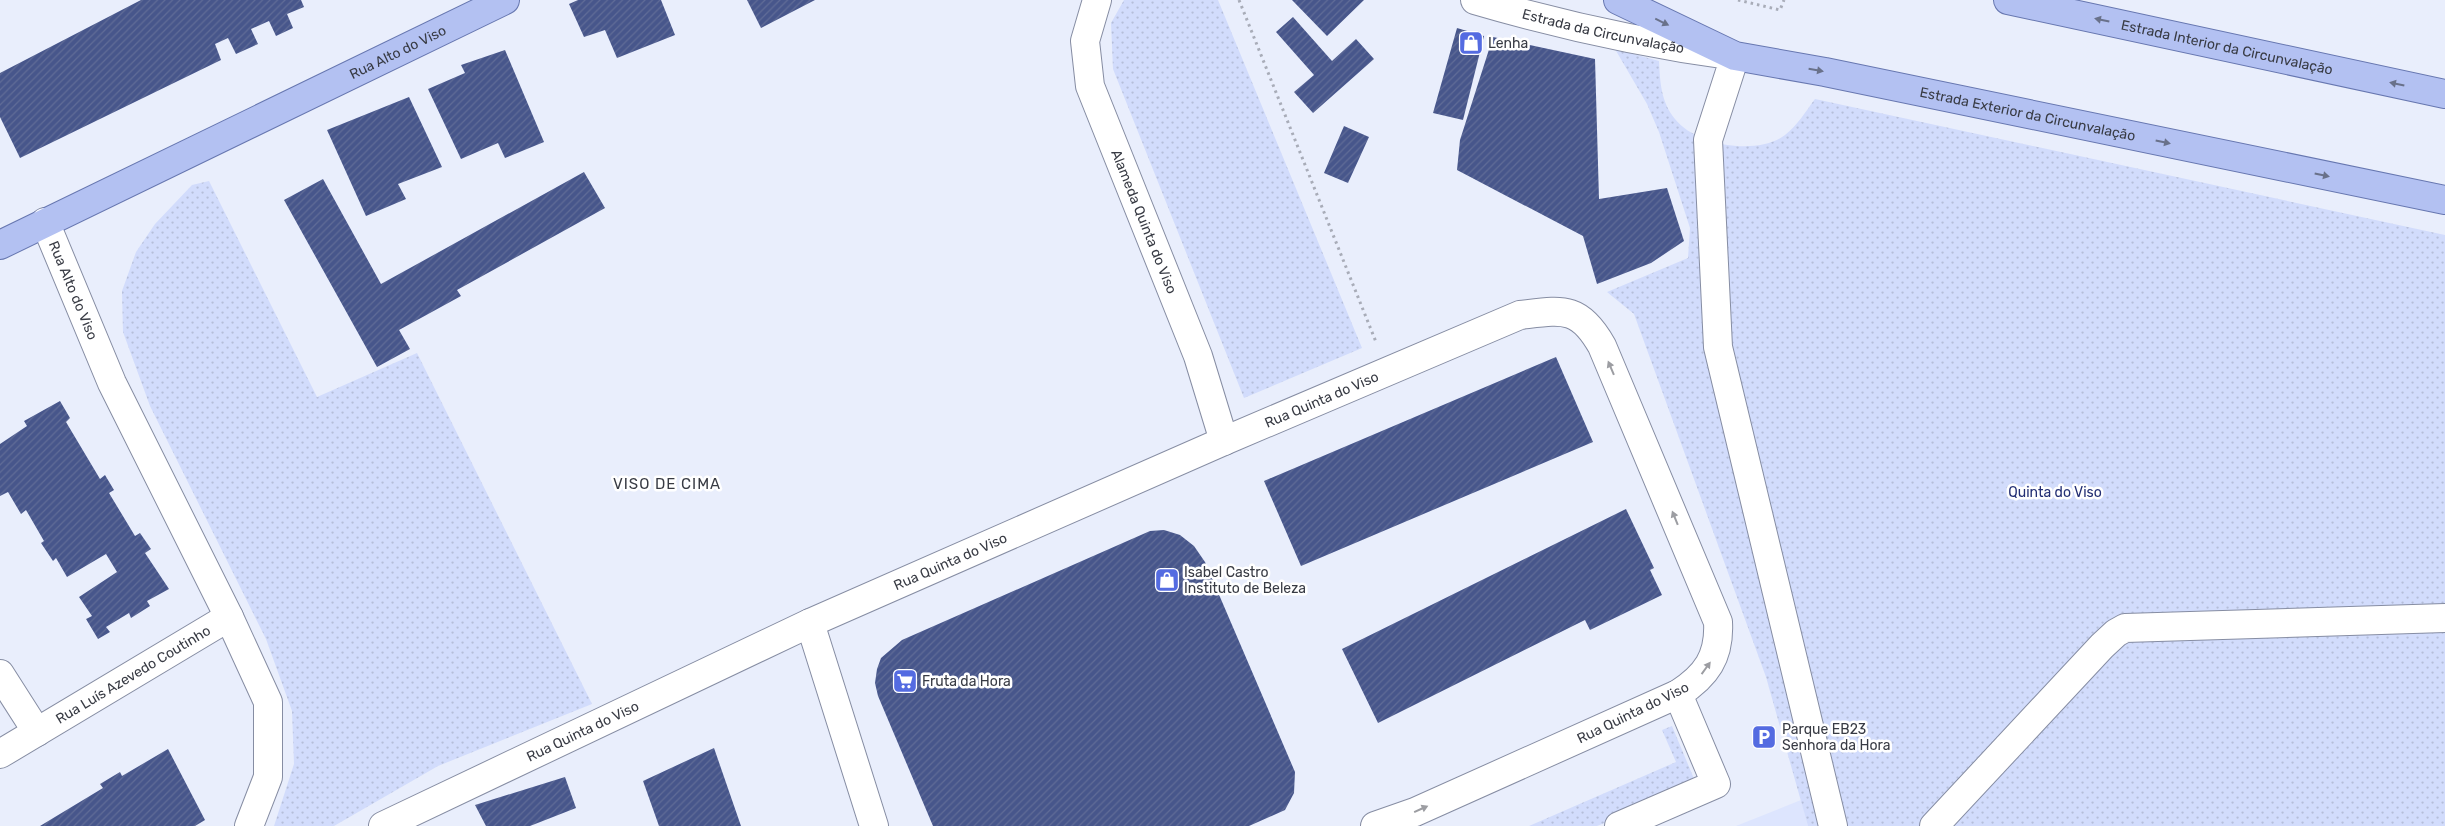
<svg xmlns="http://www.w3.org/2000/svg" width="2445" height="826" viewBox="0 0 2445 826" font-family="Rubik,sans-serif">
<defs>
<pattern id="green-dots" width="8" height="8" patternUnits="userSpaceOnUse" patternTransform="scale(1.25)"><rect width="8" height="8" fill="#d2dcfc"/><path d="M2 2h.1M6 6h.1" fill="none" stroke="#b5bed9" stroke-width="1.8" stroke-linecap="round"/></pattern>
<pattern id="building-hatch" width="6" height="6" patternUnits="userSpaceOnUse" patternTransform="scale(1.25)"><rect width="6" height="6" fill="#47568b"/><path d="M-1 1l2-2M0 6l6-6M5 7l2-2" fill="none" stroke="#606c97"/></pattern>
</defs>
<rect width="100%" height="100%" fill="#e9eefc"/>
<!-- built -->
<path fill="#dde5fe" d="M1801,800l7,26h-72z"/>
<!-- green -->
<path fill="url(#green-dots)" d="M1124,0h94l144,348 -118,50 -131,-329 -2,-46z
M1615,49l44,12c1,21 2,41 16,58 21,27 83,37 110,16 12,-9 21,-24 30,-36l630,136v591h-637l-42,-149 -132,-363 -27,-22 81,-34 2,-30 -31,-96 -12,-28z
M209,181l108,216 100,-44 175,351 -154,62 -104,60h-60l20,-62 -2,-53 -26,-72 -116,-233 -27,-74 -1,-41 14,-39 19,-28 37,-39z
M1672,726l25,60 -100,40h-68l147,-64 -14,-32z"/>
<!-- building -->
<path fill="url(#building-hatch)" d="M141,0h160l3,7 -17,7 6,14 -17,8 -7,-15 -18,8 7,15 -22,10 -8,-16 -13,6 6,16 -201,98 -20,-41v-44z
M578,0h83l14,35 -58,23 -12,-28 -21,7 -15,-33z
M747,0h68l-54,28z
M1292,0h72l-37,36z
M1293,17l39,44 24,-22 18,20 -61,54 -19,-21 20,-17 -38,-43z
M1457,28l27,8 -21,84 -30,-7z
M1493,37l102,22 4,140 68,-11 17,53 -33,22 -54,21 -14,-48 -126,-66 3,-30z
M505,50l39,92 -39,16 -7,-15 -37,16 -33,-70 37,-16 -4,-8z
M409,97l33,70 -44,17 8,15 -40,17 -39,-86z
M1344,126l25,11 -21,46 -24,-10z
M584,172l21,36 -148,82 4,6 -62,34 11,19 -33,18 -93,-167 39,-21 58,105z
M1556,357l37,85 -292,124 -37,-85z
M60,401l10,17 -4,4 34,57 5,-4 9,15 -5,3 26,43 5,-3 11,16 -6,4 24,36 -22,12 3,5 -19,12 -2,-5 -23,14 4,5 -12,7 -12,-20 6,-3 -13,-19 38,-25 -11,-18 -39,23 -11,-19 -3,3 -12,-18 3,-2 -18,-31 -5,4 -13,-22 -8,4v-52l27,-18 -3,-5z
M1626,509l28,59 -4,2 12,25 -72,35 -5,-10 -207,103 -36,-74z
M1164,530l16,5 14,11 11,16 90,210 -1,21 -9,17 -36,16h-316l-55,-130 -3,-13 2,-14 4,-11 21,-18 248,-109z
M714,748l27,78h-82l-16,-45z
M168,749l37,71 -10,6h-155l63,-38 -3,-4 20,-12 2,4z
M565,777l11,31 -46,18h-44l-11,-21z"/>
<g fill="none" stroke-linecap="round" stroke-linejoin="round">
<defs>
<g id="minor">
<path id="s1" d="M1097,0l-12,41 5,45 108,270 26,85"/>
<path id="s2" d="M1475,0c85,25 172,44 260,56l-27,84 10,207 115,479"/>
<path id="s3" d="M45,222l67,161 117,234 39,85v75l-19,49"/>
<path d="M810,623l64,203"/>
<path d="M0,674l37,58"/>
<path id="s4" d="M0,754l229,-137"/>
<path id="s5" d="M383,826l427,-203 414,-182 296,-126c42,-5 59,-10 82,31l116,276c2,35 -12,54 -40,72l-263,118 -40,14"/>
<path d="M1619,826l97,-42 -38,-90"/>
<path d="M1934,826l168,-180 14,-13 9,-5 320,-10"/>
</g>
<g id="major">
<path id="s6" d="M1618,0l117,56 90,16 620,128"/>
<path id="s7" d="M2008,0l437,94"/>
<path id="s8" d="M0,245l505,-245"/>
</g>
</defs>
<!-- minor casing -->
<use href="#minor" stroke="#868da3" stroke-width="30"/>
<!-- major casing -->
<use href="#major" stroke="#6777b0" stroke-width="30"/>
<!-- path -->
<path stroke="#a8acb8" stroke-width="3" stroke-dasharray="2.5 4" stroke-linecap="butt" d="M1239,0l137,342
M1738,0l42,10 4,-10"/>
<!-- minor -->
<use href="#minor" stroke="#fff" stroke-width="28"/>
<!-- major -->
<use href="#major" stroke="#b3c1f2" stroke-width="28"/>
</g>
<!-- one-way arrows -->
<defs><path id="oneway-solid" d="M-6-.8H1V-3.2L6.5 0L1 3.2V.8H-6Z" transform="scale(1.25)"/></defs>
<g fill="#69718a">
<use href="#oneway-solid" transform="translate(2102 20) rotate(-168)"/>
<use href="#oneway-solid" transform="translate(1662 22) rotate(26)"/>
<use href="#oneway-solid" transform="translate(1816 70) rotate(10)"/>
<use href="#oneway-solid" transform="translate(2397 84) rotate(-168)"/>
<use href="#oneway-solid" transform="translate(2163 142) rotate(12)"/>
<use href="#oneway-solid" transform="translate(2322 175) rotate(12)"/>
</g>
<g fill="#9c9da2">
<use href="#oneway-solid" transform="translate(1611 368) rotate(-113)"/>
<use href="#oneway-solid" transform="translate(1675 518) rotate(-112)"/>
<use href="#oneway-solid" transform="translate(1706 668) rotate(-54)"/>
<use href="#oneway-solid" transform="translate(1421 809) rotate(-24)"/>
</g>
<!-- icons -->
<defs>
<symbol id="shop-square" viewBox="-11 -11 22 22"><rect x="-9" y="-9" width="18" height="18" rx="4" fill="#546be1" stroke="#fff"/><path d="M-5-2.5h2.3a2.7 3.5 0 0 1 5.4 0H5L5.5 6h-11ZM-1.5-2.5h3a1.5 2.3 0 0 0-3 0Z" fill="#fff"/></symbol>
<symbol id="supermarket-square" viewBox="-11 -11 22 22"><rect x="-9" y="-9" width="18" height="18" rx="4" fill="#546be1" stroke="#fff"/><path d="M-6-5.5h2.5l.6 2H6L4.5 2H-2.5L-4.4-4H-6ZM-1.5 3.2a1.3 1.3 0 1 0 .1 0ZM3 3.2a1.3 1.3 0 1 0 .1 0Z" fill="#fff"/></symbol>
<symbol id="parking-square" viewBox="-11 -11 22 22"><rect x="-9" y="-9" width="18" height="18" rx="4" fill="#546be1" stroke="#fff"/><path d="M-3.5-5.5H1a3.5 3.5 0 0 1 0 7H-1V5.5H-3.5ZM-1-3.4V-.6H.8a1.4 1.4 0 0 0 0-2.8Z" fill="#fff"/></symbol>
</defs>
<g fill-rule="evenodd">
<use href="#shop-square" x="1457" y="29" width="28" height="28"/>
<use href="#shop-square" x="1153" y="566" width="28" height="28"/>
<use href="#supermarket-square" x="891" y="667" width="28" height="28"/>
<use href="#parking-square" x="1750" y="723" width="28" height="28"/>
</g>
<g text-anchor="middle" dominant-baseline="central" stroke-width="5" stroke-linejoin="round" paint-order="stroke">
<!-- street labels -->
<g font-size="14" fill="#383b44" stroke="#fff">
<text stroke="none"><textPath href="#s2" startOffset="132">Estrada da Circunvalação</textPath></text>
<text stroke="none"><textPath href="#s7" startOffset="224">Estrada Interior da Circunvalação</textPath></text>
<text stroke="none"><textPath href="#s8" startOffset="442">Rua Alto do Viso</textPath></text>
<text stroke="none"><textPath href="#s6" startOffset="428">Estrada Exterior da Circunvalação</textPath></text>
<text stroke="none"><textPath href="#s1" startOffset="234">Alameda Quinta do Viso</textPath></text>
<text stroke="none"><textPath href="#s3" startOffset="74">Rua Alto do Viso</textPath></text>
<text stroke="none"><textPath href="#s5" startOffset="1031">Rua Quinta do Viso</textPath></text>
<text stroke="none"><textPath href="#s5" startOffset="626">Rua Quinta do Viso</textPath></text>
<text stroke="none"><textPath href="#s4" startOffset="155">Rua Luís Azevedo Coutinho</textPath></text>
<text transform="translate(1633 713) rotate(-26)">Rua Quinta do Viso</text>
<text stroke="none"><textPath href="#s5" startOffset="221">Rua Quinta do Viso</textPath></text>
</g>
<!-- poi labels -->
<g font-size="14" fill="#383b44" stroke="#fff" text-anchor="start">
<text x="1488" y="43">Lenha</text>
<text x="1184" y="572">Isabel Castro<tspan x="1184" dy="16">Instituto de Beleza</tspan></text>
<text x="922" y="681">Fruta da Hora</text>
<text x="1782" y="729">Parque EB23<tspan x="1782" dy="16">Senhora da Hora</tspan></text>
</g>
<!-- park labels -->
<g font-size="14" fill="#232f74" stroke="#fff">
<text x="2055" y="492">Quinta do Viso</text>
</g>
<!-- neighbourhood labels -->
<g font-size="15" letter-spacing="1" fill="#383b44" stroke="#fff">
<text x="667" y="484">VISO DE CIMA</text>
</g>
</g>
</svg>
